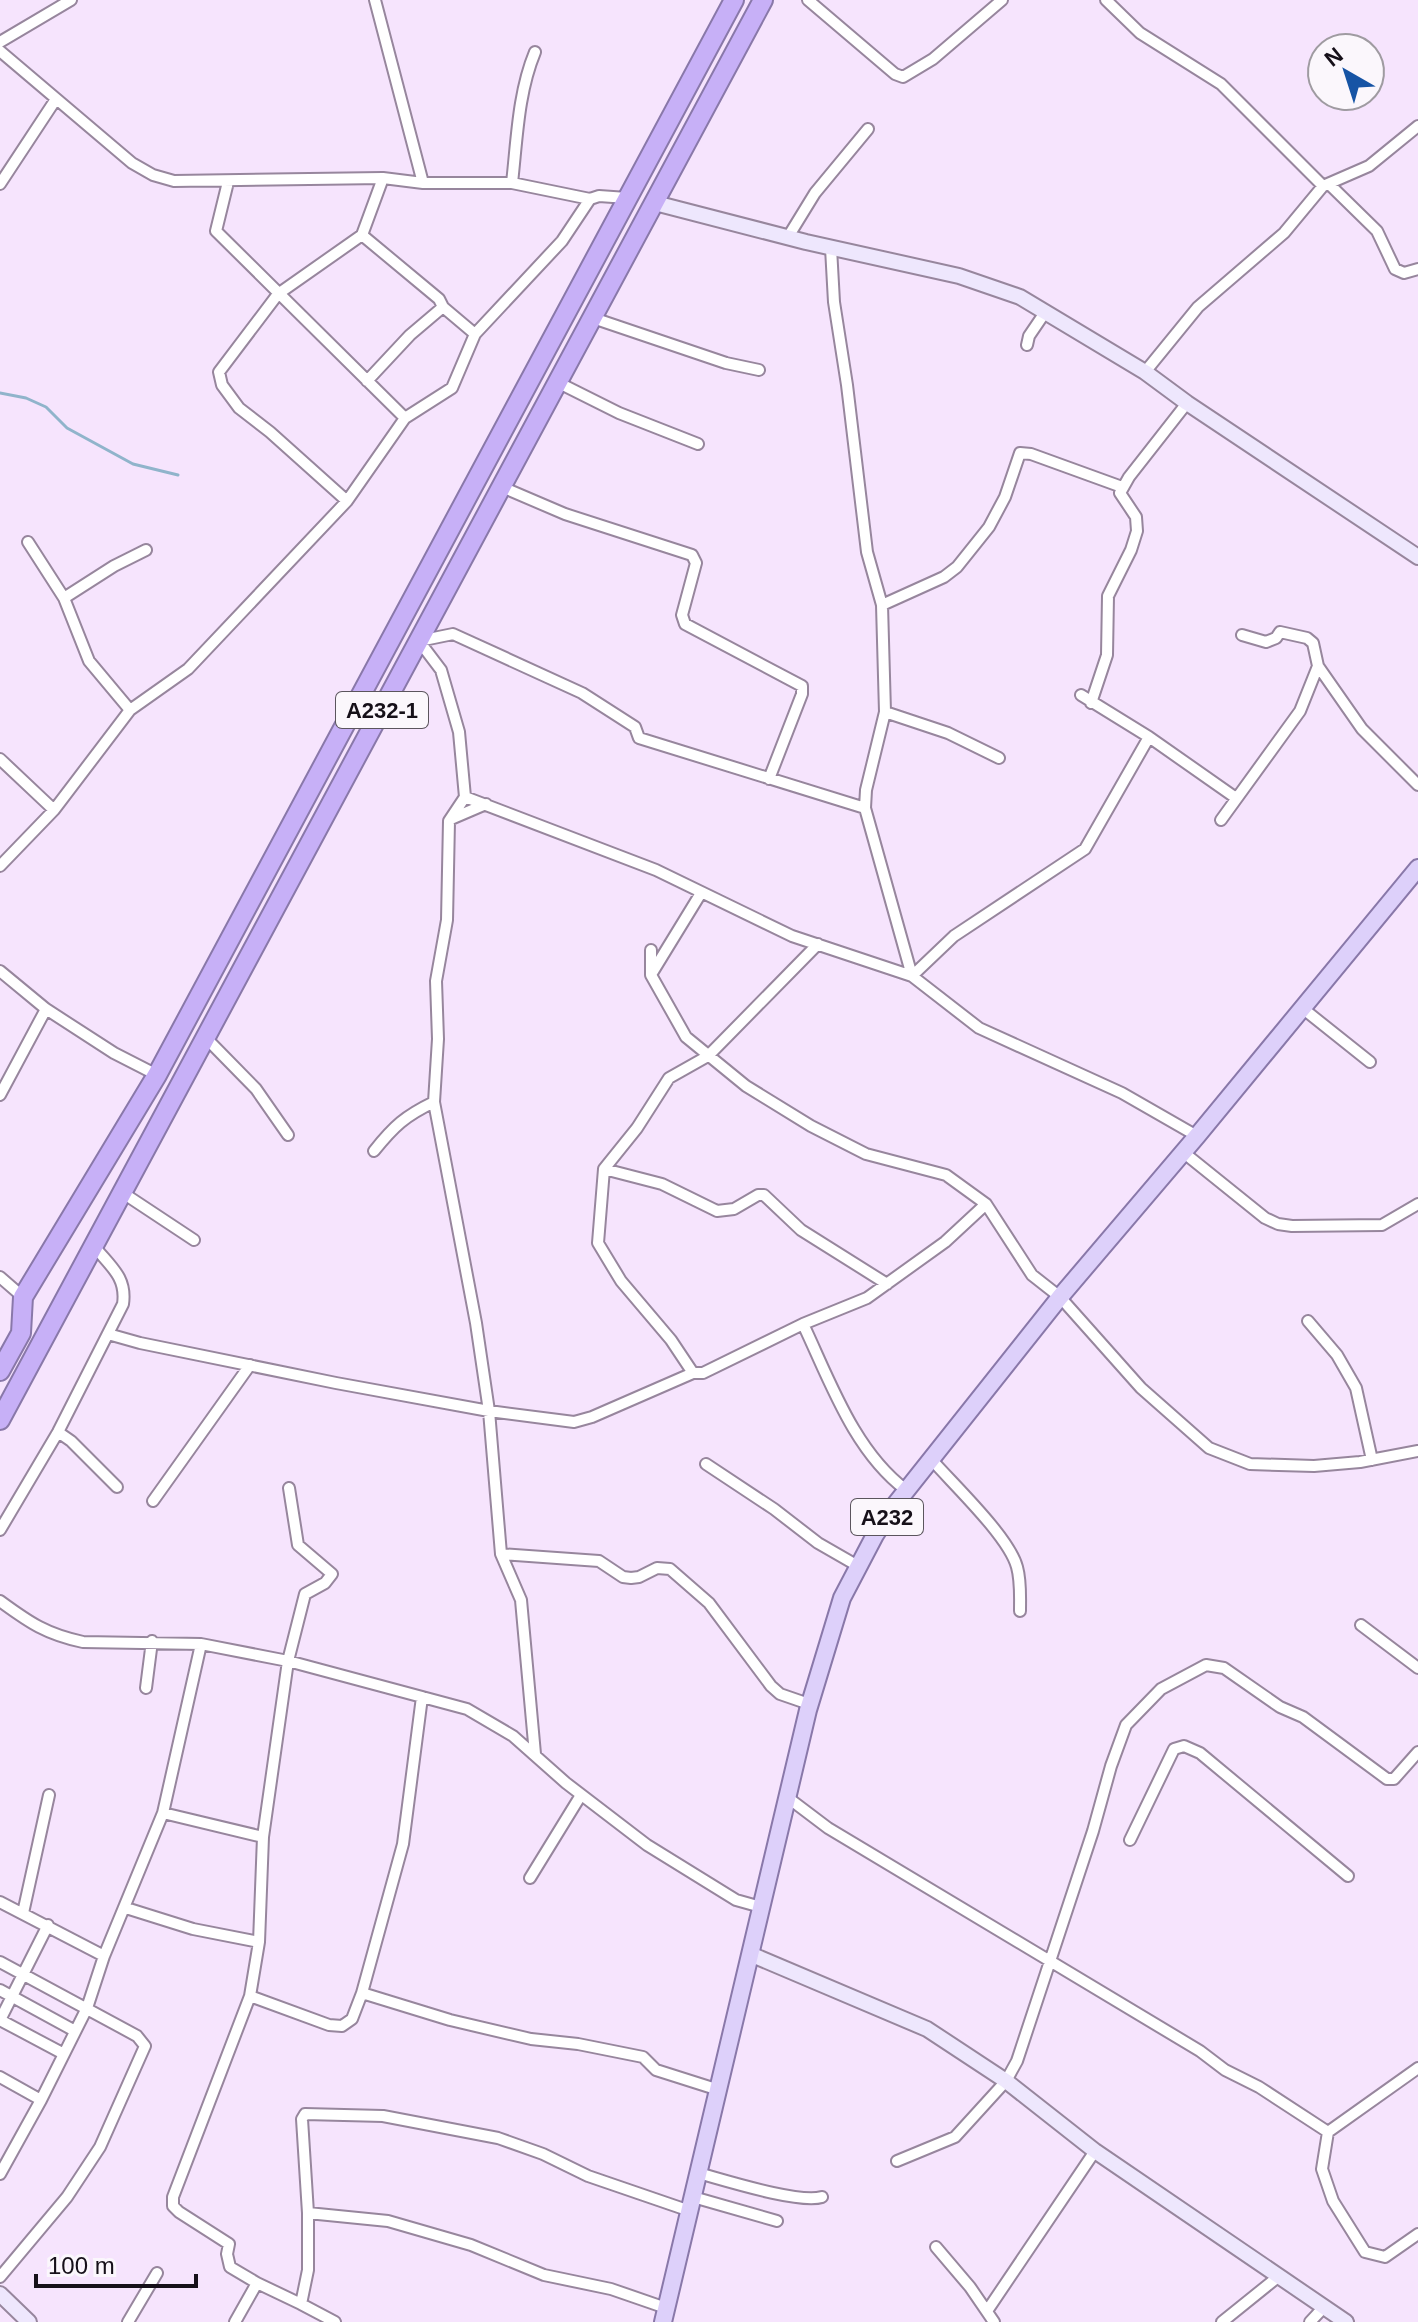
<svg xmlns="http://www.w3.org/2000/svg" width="1418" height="2322" viewBox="0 0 1418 2322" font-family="Arial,sans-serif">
<rect width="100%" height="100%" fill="#f6e4fd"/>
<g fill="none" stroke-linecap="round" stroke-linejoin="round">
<!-- stream -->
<path stroke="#90b4cb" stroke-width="3" d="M0,393l26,5 20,9 21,21 66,36 45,11"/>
<defs>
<path id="street" d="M375,0l48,183
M808,0l87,74 8,3 30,-18 69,-59
M1106,0l34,33 81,51 102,102 6,-2 48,47 18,38 9,4 14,-4
M0,42l71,-42
M0,51l132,112 21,12 21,6 209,-3 40,5h89l78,16 9,-3 28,2
M228,182l-12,49 189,187
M512,183c5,-44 6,-90 23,-131
M0,184l56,-85
M362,235l77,64 4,8 32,27
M788,237l27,-44 53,-64
M831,248l3,54 13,83 20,167 15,53 3,107 -19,78 -1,18 47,168
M593,318l133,45 33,7
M1027,345l2,-9 17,-25
M1145,372l53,-65 86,-74 39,-47 46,-20 49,-40
M367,381l43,-46 33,-28
M559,383l60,30 79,31
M502,487l63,27 127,41 4,8 -14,52 3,9 117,62v8l-33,85
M347,501l-77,-69 -31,-24 -17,-23 -3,-13 59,-78 84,-59 21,-57
M28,542l36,56 25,63 41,49
M64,598l50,-32 32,-16
M882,605l62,-28 13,-10 32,-40 16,-30 15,-44 11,1 91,33
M1242,635l24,7 10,-4 4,-6 27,6 6,5 5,23 44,63 56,56
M1081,695l68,42 87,61
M1091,703l16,-48 1,-59 23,-46 6,-19 -1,-14 -16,-24 9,-16 58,-74
M885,712l63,21 51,25
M0,759l54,51
M465,797l191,73 136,66 120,40 67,52 143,65 75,43
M451,819l35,-15
M1221,820l79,-109 18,-45
M0,866l54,-56 76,-100 58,-41 159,-168 58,-83 47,-30 23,-54 87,-93 28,-42
M651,950v25l35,62 60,49 65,40 55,28 80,21 40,29 46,71 28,22 81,91 68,60 41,16 64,2 46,-4 58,-11
M0,971l46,38 68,44 43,22
M652,973l49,-80
M912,976l42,-40 131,-87 64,-112
M1301,1007l69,55
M206,1038l50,51 32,46
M0,1095l46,-86
M374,1151c20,-25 31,-35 60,-49
M1183,1152l82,66 13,6 14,2 90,-1 36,-21
M604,1169l58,15 55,27 17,-2 24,-14h6l37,35 86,54
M123,1193l71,47
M0,1277l23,20
M1308,1321l29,34 19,33 16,72
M803,1324c27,57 51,127 103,166
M108,1334l32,9 196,40 153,28 85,11 18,-5 101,-44h10l100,-49 64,-26 78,-56 41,-38
M693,1373l-22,-33 -50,-59 -23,-38 6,-74 33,-41 32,-50 39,-22 110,-112
M58,1432l13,9 46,46
M932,1460c22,25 77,77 85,107 4,14 3,29 3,44
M706,1464l68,45 44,34 40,23
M153,1501l97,-136
M0,1530l58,-98 65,-128c4,-27 -13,-38 -29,-58
M501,1554l98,7 24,16 8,1 8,-1 18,-9 13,1 39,34 62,83 9,8 29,10
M0,1601c30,22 46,33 83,41l118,2 87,17 179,48 46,27 53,47 81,62 89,55 25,7
M1361,1625l57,43
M146,1688l6,-47
M535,1754l-14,-154 -20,-46 -12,-143 -13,-88 -42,-221 4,-63 -2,-58 11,-61 2,-99 16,-24 -6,-65 -18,-62 -22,-29 34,-7 129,59 53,34 4,11 226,70
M787,1797l41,31 372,223 25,19 34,17 69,45
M163,1813l100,24
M1130,1840l44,-91 10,-3 16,7 148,123
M530,1878l51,-83
M0,1902l104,54
M126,1908l67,21 66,13
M23,1913l26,-118
M48,1925l-48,95 64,34
M0,1962l137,74 8,10 -45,101 -33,50 -67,80
M0,1990l75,41
M362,1993l88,27 81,19 47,5 65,13 13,13 63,20
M250,1996l79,29 13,1 10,-7 10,-26 41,-149 19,-147
M1418,2068l-90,64 -6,37 11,32 32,51 20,5 33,-23
M0,2077l41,23
M897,2161l58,-24 51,-56 11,-20 76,-230 18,-65 15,-41 35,-36 45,-24 18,3 56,39 23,10 84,62h7l24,-27
M698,2173c26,7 101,31 124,24
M0,2174l41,-74 46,-92 17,-52 59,-143 38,-169
M693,2197l84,24
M308,2213l80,8 83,24 73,30 67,14 55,19
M936,2247l34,40 24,35
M257,2283l-27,-16 -3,-13 2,-10 -50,-32 -6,-6v-9l77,-201 9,-54 4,-105 25,-176 17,-67 20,-11 7,-9 -34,-29 -9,-57
M301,2304l34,18
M987,2311l108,-160
M128,2322l29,-49
M235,2322l22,-39 44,21 7,-34v-57l-6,-94 3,-5 78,2 115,22 45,16 45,22 102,35
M1222,2322l57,-46
M1310,2322l14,-15"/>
<path id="secondary" d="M655,203l151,39 153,34 61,21 125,75 42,31 231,154
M750,1954l177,75 79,52 89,70 251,171
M0,2294l29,28"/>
<path id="primary" d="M663,2322l145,-612 34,-112 33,-63 19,-29 166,-209 137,-161 221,-268"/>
<path id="highway" d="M0,1371l21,-38 2,-36 134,-222 577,-1075
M0,1420l763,-1420"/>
</defs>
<!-- street casing -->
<use href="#street" stroke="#97869d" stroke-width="14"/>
<!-- secondary casing -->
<use href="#secondary" stroke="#97869d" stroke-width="18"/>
<!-- primary casing -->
<use href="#primary" stroke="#8978a9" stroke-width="20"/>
<!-- highway casing -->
<use href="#highway" stroke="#8978a9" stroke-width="22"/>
<!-- street -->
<use href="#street" stroke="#fff" stroke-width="10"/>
<!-- secondary -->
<use href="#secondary" stroke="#eee7fd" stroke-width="14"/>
<!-- primary -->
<use href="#primary" stroke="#ddd0fa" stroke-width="16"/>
<!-- highway -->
<use href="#highway" stroke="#c7b0f7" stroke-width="18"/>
</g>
<g text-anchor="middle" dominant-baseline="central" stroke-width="8" stroke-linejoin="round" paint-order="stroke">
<!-- shield labels -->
<g fill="#fbf7fc" stroke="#5b555d" stroke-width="2">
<rect x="336" y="692" width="92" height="36" rx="6"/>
<rect x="851" y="1499" width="72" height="36" rx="6"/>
</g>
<g font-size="22" font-weight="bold" fill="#161019">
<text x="382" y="710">A232-1</text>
<text x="887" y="1517">A232</text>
</g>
</g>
<!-- north arrow -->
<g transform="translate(1346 72) rotate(321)"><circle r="38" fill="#fbf7fc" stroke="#9f9ba1" stroke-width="2"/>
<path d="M0-6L14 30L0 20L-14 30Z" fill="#1654a5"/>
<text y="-12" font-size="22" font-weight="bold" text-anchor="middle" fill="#161019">N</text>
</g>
<!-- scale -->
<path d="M36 2274v12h160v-12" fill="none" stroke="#161019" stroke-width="4"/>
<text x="48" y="2274" font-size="24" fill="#161019" stroke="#fbf7fc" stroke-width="6" paint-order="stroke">100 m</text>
</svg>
